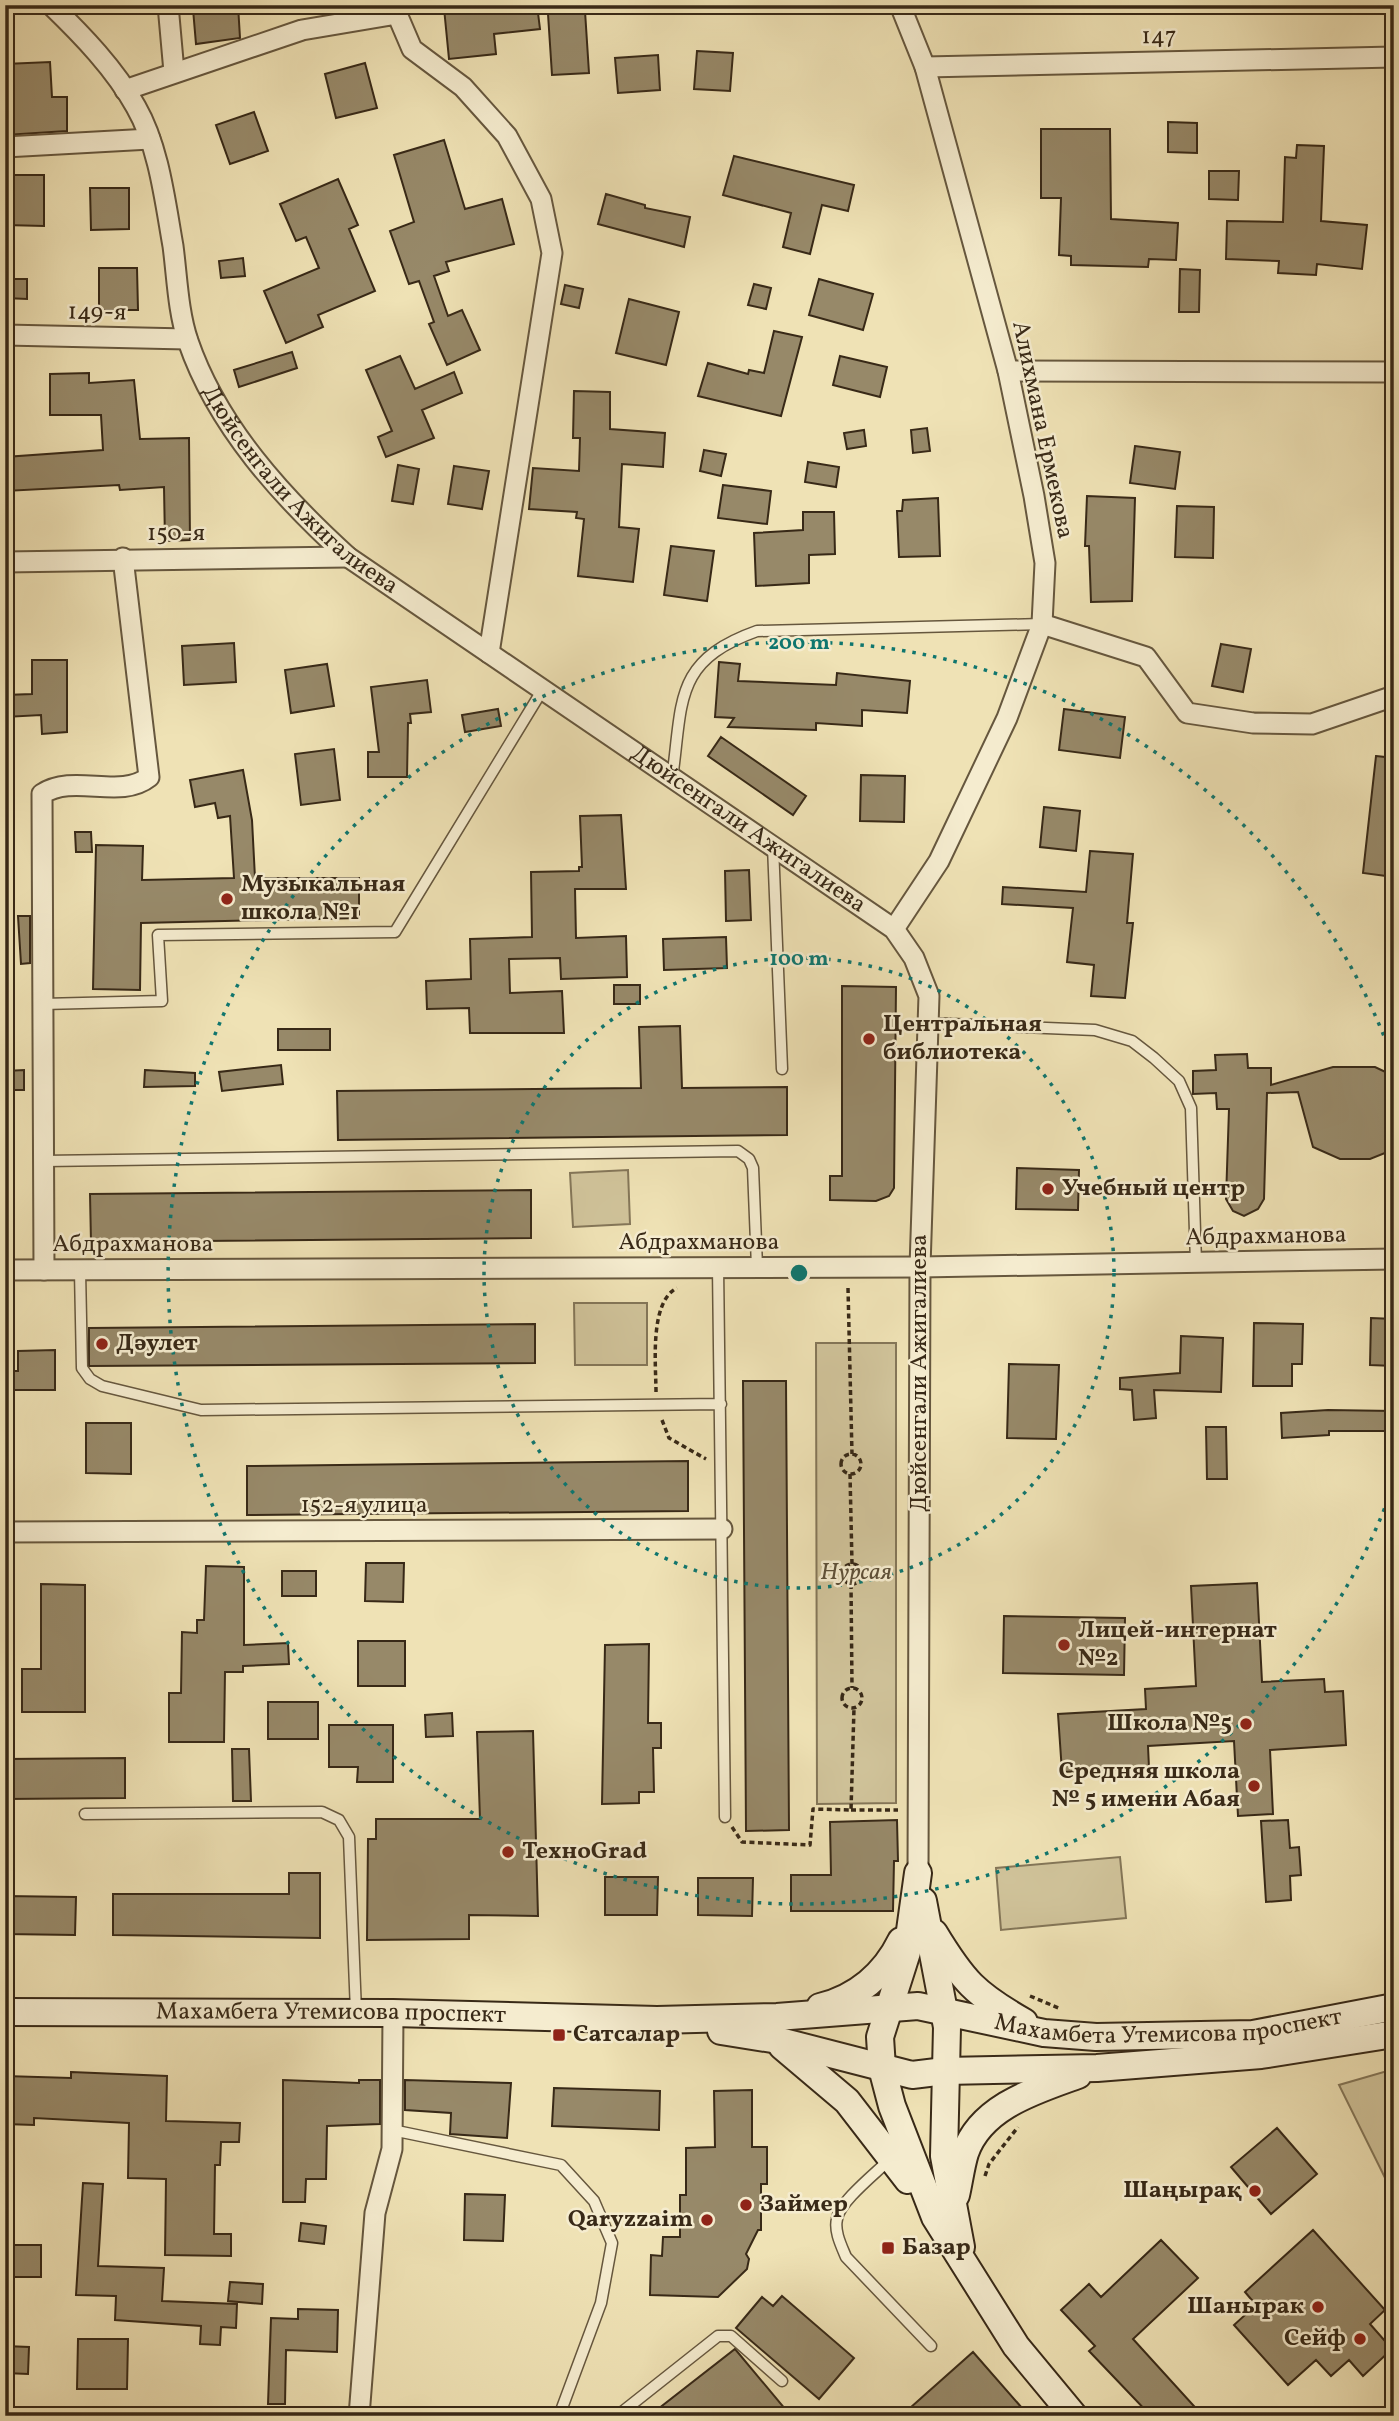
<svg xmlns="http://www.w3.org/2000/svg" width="1399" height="2421" viewBox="0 0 1399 2421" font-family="Vollkorn,serif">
<rect width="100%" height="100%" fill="#efe2b5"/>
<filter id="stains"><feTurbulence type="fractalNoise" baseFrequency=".00286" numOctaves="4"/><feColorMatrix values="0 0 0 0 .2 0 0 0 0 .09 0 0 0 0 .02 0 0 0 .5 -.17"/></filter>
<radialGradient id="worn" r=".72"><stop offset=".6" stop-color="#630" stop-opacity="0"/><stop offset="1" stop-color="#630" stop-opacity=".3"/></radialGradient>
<!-- green -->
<path fill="#d0c39a" stroke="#847658" stroke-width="2" d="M628,1170l2,54 -57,3 -3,-54z
M574,1303h73v62h-72z
M816,1343h80v460l-79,1z
M1120,1857l6,61 -125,12 -5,-62z
M1394,2069v127l-55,-111z"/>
<!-- building -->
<path fill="#978969" stroke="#382917" stroke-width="2" d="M238,5l2,33 -44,6 -3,-35z
M470,5h67l3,24 -46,5 2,20 -47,5 -5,-51z
M585,11l4,62 -37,2 -4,-61z
M697,51l36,2 -3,38 -36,-2z
M658,55l2,35 -42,3 -3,-35z
M50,62l2,35h15v34l-62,4v-71z
M365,63l12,45 -41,10 -11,-44z
M254,112l14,39 -38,13 -14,-39z
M1168,122l29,1v30l-29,-1z
M1041,129h69l1,90 67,4 -2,37 -27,-1 -1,8 -77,-2v-9l-12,-1 2,-57h-20z
M444,140l21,69 37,-10 12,45 -68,18 3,9 -15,5 14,40 14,-6 18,40 -33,15 -18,-41 5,-2 -15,-41 -10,3 -19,-53 24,-9 -20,-67z
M1297,145l27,1 -3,75 46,4 -5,44 -45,-5 -1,11 -38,-2 1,-12 -53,-2 1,-38 56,1 2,-65 11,1z
M734,156l120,29 -6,26 -26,-6 -12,49 -27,-7 8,-34 -68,-18z
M1209,171h30l-1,29 -29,-1z
M5,175h39v51l-39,-1z
M338,179l20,46 -9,4 26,62 -57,24 5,12 -37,16 -22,-52 55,-23 -13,-31 -10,4 -16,-37z
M90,188h39v41l-38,1z
M606,194l39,11v3l45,9 -6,30 -86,-23z
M243,258l2,18 -24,2 -2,-17z
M99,268h38l1,42h-39z
M1180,269l20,1 -1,42h-20z
M5,279h22v20l-22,-1z
M819,279l54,15 -10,36 -54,-15z
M754,284l17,4 -5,21 -18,-4z
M565,285l18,4 -4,19 -18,-4z
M629,299l50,13 -13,53 -50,-12z
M774,331l28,6 -21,79 -83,-20 10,-33 40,11 1,-4 15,3z
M292,352l5,16 -58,19 -5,-17z
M400,356l15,33 39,-17 8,21 -40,17 12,28 -48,19 -8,-20 14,-6 -26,-61z
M840,356l47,11 -7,30 -47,-12z
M89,373v10l45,-3 6,59 49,-1 1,102 -25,1 -1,-54 -44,3 -1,-5 -114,6v-34l98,-7 -2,-35h-51v-41z
M574,391l36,1v37l55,4 -2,34 -41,-3 -3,63 20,2 -6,53 -55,-6 6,-57 -8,-1 1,-6 -48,-3 4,-41 46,3 1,-33h-7z
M927,428l3,23 -17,2 -2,-23z
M864,430l2,16 -19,3 -3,-16z
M1135,446l45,6 -5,37 -45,-6z
M704,450l22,4 -5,22 -21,-5z
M808,462l31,5 -3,20 -31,-5z
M398,465l21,4 -6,35 -21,-3z
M454,466l35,5 -7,38 -34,-5z
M723,485l48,6 -4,33 -49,-6z
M1087,496l48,2 -3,103 -41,1 -2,-56h-4z
M938,498l2,58 -41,1 -2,-46h5l1,-11z
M1177,506l37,1 -1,51 -38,-1z
M803,512h31l1,42 -26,1v28l-53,3 -2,-53 49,-3z
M671,546l43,5 -7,50 -43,-6z
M234,643l2,39 -52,3 -2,-39z
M1221,644l30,5 -8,43 -31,-6z
M32,660h35v72l-25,2 -1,-19 -36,2v-22l27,-1z
M719,662l21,2 -2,17 98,4 1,-12 73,8 -3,32 -45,-3v16l-46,-3v7l-88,-3 6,-9 -19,-1z
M327,664l7,42 -43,7 -6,-43z
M427,680l4,32 -21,2 1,9h-3l-1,54h-39v-25h11l-8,-65z
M498,709l3,17 -36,6 -3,-17z
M1064,709l61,8 -5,41 -61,-8z
M721,737l85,59 -13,19 -85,-59z
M334,749l6,51 -39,5 -6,-51z
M1376,756l18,2v119l-31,-4z
M243,770l9,50 3,58h104v40l-218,5 -1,67 -47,-1 3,-144 47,1 -1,34 92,-2 -4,-62 -12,2 -3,-15 -20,4 -5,-27z
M861,775l44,1 -1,46 -44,-1z
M1044,807l36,4 -4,40 -36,-4z
M621,815l5,74h-51l1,49 50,-2 1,41 -66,2 -1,-21 -51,1 1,34 52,-2 2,42h-94l-1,-25 -42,1 -1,-28 45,-2 -1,-40 62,-2 -1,-65 48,-1v-4h3l-2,-51z
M75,832h16l1,20h-16z
M1090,851l43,3 -6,69h6l-8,75 -34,-2 3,-31 -27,-3 6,-54 -71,-4 1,-17 83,5z
M749,870l2,50 -25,1 -1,-50z
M18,916h12v47l-9,1z
M726,937l1,31 -63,2 -1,-31z
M614,985h26v19h-26z
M842,986l54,1 -2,201 -5,8 -13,5 -46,-1v-24h12z
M680,1026l2,62 105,-1v48l-449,5 -1,-49 304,-3 -2,-61z
M278,1029h52v21h-52z
M1247,1054l1,14h23v17l62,-18h42l19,9v60l-4,15 -20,8h-30l-27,-12 -15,-55 -31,1 -3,106 -6,10 -14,7 -11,-5 -7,-12 3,-90h-12l-1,-16 -23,1v-23l23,-1 -1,-15z
M281,1065l2,19 -61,7 -3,-19z
M24,1070v20h-19v-19z
M145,1070l50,3v13l-51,1z
M1017,1168l62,2 -1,40 -62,-1z
M531,1190v48l-440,4 -1,-48z
M1371,1318l23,1v47l-24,-1z
M1254,1323l49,1 -1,40h-10v22h-39z
M535,1324v39l-446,3v-38z
M1181,1336l42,2 -2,54 -67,-2 2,28 -22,2 -2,-30 -12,-1v-11l60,-5z
M55,1350v40h-50v-19h13v-20z
M1009,1364l50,1 -3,74 -49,-1z
M743,1381h43l3,449 -43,1z
M1328,1410l66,1v20h-65v4l-47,3 -1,-25z
M86,1423h45v51l-45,-1z
M1206,1427h20l1,52h-20z
M688,1461v50l-441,4v-49z
M366,1563h38l-1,39 -38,-1z
M206,1566l38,1v78l44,-2 1,21 -46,2v6h-18l-1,70h-55v-49h12l1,-61 15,1v-13h7z
M282,1571h34v25h-34z
M1257,1583l5,99 62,-3 1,13 18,-1 3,54 -76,5 3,64 -35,2 -4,-75 -86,5 1,22 -87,4 -4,-58 88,-5 -1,-20 51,-3 -5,-100z
M41,1584l44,1v127h-63v-43h19z
M1004,1616l121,2 -1,57 -121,-2z
M358,1641h47v45h-47z
M649,1644l-1,79h13v25h-8l1,44h-15v11l-37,1 3,-159z
M268,1702h50v37h-50z
M452,1713l1,23 -27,1 -1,-22z
M329,1725h64v57h-36l1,-15h-29z
M533,1731l5,185 -69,-1v24l-102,1 1,-101h8v-20h104l-3,-87z
M232,1749h17l2,52h-18z
M125,1758v40l-120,1v-40z
M897,1820l1,41h-4l-1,50h-102v-36h40l-1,-53z
M1288,1820l2,28 9,-1 2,28 -11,1 1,24 -25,2 -5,-81z
M289,1873h31v65l-207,-3v-41h176z
M605,1877h53l-1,38h-52z
M698,1878h55l-1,38 -54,-1z
M5,1896l71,1 -1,38 -70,-1z
M71,2072l96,4 -1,45 74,2 -1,19h-18l-1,23h-5l-1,69h17v22l-66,-1 1,-76 -38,-1 1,-55 -95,-5v7l-29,-1v-48l66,2z
M283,2080l76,3v-3h21v44l-53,2 -1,53h-20l-1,23h-22z
M405,2080l106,3 -4,55 -57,-4 1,-21 -46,-3z
M554,2088l106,3 -1,39 -107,-4z
M752,2090v57h15v37h-6v46h-3l-12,24 3,5 -2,10 -29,28 -68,-2 1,-40 11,1 1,-19h17v-42h6v-47l29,-1 -1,-56z
M1277,2128l40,46 -46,40 -40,-47z
M83,2183l20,1 -5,82 66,2 -2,33 75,3 -1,24 -15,-1 -1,18 -20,-1 1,-18 -86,-6 1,-24 -40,-1z
M465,2194l40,1 -2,46 -39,-1z
M301,2223l25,3 -2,18 -25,-3z
M1313,2230l72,80 -15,14 22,25 -29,27 -14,-16 -18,16 -15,-16 -28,25 -54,-60 22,-20 -11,-13z
M1161,2240l37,38 -65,61 70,77h-52l-62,-65 6,-5 -34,-36 28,-26 12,13z
M5,2245h36v32h-36z
M230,2282l33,2 -1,20 -34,-3z
M782,2296l72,62 -35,41 -83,-71 26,-31 11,9z
M298,2309l40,1 -1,42 -51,-2 -1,54h-17l3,-86 27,1z
M78,2339h50l-1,50h-50z
M5,2346l24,1 -1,27 -23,-1z
M735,2349l56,67h-142z
M973,2352l56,64h-128z"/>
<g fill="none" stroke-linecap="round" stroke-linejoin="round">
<defs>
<path id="lane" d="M672,779c11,-78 1,-118 85,-148l285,-7
M773,846l9,223
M43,1004l119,-3 -4,-66 237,-3 148,-243
M928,1023l167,7 37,11 22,17 25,23 12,27 5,155
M44,1161l694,-10 11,8 4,9 4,99
M718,1267l7,550
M80,1271l2,97 8,11 12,7 99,24 520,-6
M85,1814l237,-2 17,8 10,17 7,175
M392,2130l169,35 33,36 18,42 -11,60 -42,113
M889,2160c-13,13 -50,42 -52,59 -3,12 4,26 9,38l85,89
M617,2416l101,-80h13l51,45"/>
<g id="street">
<path id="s1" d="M51,5c31,30 64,64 85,102 23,40 29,94 37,139 4,30 5,66 15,95 29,85 94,156 160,216l546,372 20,29 15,38 -9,271 -2,606"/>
<path d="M168,5l6,67"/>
<path d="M925,67l469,-10"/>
<path d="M125,90l177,-60 95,-16 15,35 51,38 44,49 34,63 11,54 -63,400"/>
<path d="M5,147l145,-8"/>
<path d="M5,335l182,4"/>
<path d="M1008,371l386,1"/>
<path d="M5,562l343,-5"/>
<path d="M1042,624l104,33 41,56 66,10 59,1 82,-28"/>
<path d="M894,929l45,-68 68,-143 35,-94 3,-61 -11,-67 -26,-125 -83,-304 -25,-62"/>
<path d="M5,1270l915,-3 474,-8"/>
<path d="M44,1270l-2,-476c32,-21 78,6 107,-17l-26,-219"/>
<path d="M5,1532l717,-3"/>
<path d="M359,2416l16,-203 17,-64 1,-136"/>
</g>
<g id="secondary">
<path d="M918,1873l-11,79 -27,85 2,31 10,38 43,111 81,129 58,70"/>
<path d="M923,1901l24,126 -3,129 17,91"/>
<path d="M934,1933c29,48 41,61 90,89"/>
<path d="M820,2007c37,-9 65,-33 81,-66"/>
<path id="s2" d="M5,2012l388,1 264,7 120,-3 141,-11 126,27 52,4 157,-3 141,-27"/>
<path d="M721,2031l51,8 140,36 33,-4 152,-3 164,-13 133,-21"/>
<path d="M782,2046l65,55 61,79"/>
<path d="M956,2195c3,-13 5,-29 9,-42 16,-47 72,-63 113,-78"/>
</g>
</defs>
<!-- lane casing -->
<use href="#lane" stroke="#66573e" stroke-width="13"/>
<!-- street casing -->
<use href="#street" stroke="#66573e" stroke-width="23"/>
<!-- secondary casing -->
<use href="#secondary" stroke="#382917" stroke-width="30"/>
<!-- path -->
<path stroke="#382917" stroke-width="3.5" stroke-dasharray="5 3.5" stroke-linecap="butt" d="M848,1288l4,166
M656,1392c0,-27 -7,-90 21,-104
M662,1420l7,18 37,21
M841 1464a10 10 0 1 1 20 0a10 10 0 1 1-20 0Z
M850,1474l2,90
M842 1574a10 10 0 1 1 20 0a10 10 0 1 1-20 0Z
M851,1584l1,104
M842 1698a10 10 0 1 1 20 0a10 10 0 1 1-20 0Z
M851,1810h47
M732,1827l10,15 68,3 3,-36 38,1 3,-102
M1030,1996l31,13
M985,2176l4,-12 29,-37"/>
<!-- lane -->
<use href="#lane" stroke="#f5eccf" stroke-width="10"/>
<!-- street -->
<use href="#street" stroke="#f5eccf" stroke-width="19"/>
<!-- secondary -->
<use href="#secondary" stroke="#f5eccf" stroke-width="26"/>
</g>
<!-- distance rings -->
<g fill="none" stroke="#0f766e" stroke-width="3.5" stroke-dasharray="3.5 7">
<circle cx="799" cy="1273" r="315"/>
<path d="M1392 1489A631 631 0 1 1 1392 1057"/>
</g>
<!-- markers -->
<g fill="#8f2418" stroke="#f5eccf" stroke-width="2.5">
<circle cx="227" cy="899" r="7"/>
<circle cx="869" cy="1039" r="7"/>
<circle cx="1048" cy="1189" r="7"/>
<circle cx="102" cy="1344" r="7"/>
<circle cx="1064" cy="1645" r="7"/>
<circle cx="1246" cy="1724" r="7"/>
<circle cx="1254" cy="1786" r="7"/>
<circle cx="508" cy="1852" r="7"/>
<rect x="552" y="2028" width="14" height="14" rx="3.5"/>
<circle cx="1255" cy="2191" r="7"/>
<circle cx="746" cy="2205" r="7"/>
<circle cx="707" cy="2220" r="7"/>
<rect x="881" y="2241" width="14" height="14" rx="3.5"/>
<circle cx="1318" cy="2307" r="7"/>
<circle cx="1360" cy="2339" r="7"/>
</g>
<g text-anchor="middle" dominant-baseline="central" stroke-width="5" stroke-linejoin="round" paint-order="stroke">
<!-- street labels -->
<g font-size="24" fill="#382917" stroke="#f5eccf">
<text transform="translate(1159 37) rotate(-1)">147</text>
<text transform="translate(97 313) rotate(1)">149-я</text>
<text transform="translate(1042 430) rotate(78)">Алихмана Ермекова</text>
<text stroke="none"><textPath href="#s1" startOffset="564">Дюйсенгали Ажигалиева</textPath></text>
<text x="176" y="534">150-я</text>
<text stroke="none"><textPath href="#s1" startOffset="1130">Дюйсенгали Ажигалиева</textPath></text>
<text transform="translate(1266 1237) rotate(-1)">Абдрахманова</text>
<text x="699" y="1243">Абдрахманова</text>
<text x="133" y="1245">Абдрахманова</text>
<text transform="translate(920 1373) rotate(-90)">Дюйсенгали Ажигалиева</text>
<text x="364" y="1506">152-я улица</text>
<text stroke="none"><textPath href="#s2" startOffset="326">Махамбета Утемисова проспект</textPath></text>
<text stroke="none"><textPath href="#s2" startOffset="1167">Махамбета Утемисова проспект</textPath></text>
</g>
<!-- poi labels -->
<g font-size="24" font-weight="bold" fill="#382917" stroke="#f5eccf" text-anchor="start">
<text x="241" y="885">Музыкальная<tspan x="241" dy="28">школа №1</tspan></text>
<text x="883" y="1025">Центральная<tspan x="883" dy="28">библиотека</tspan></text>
<text x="1062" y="1189">Учебный центр</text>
<text x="116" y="1344">Дәулет</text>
<text x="1078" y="1631">Лицей-интернат<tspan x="1078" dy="28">№2</tspan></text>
<text x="1232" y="1724" text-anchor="end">Школа №5</text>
<text x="1240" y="1772" text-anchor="end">Средняя школа<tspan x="1240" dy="28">№ 5 имени Абая</tspan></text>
<text x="522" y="1852">ТехноGrad</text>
<text x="573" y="2035">Сатсалар</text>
<text x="1241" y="2191" text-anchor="end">Шаңырақ</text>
<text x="760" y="2205">Займер</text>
<text x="693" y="2220" text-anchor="end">Qaryzzaim</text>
<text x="902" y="2248">Базар</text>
<text x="1304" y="2307" text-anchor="end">Шанырак</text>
<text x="1346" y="2339" text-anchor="end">Сейф</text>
</g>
<!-- park labels -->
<g font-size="24" font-style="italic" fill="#5e5038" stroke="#f5eccf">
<text x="856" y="1573">Нурсая</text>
</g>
</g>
<circle cx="799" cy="1273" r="10" fill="#0f766e" stroke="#f5eccf" stroke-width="3.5"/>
<g font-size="21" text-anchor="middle" font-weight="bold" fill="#0f766e" stroke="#f5eccf" stroke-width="5" stroke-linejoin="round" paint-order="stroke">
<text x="799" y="649">200 m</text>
<text x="799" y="965">100 m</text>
</g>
<!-- margin -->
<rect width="1399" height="2421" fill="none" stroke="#efe2b5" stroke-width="28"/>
<rect x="7" y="7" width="1385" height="2407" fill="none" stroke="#382917" stroke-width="3.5"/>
<rect x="14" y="14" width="1371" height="2393" fill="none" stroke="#382917" stroke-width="2"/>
<rect width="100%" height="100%" filter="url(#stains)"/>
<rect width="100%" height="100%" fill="url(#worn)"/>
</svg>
